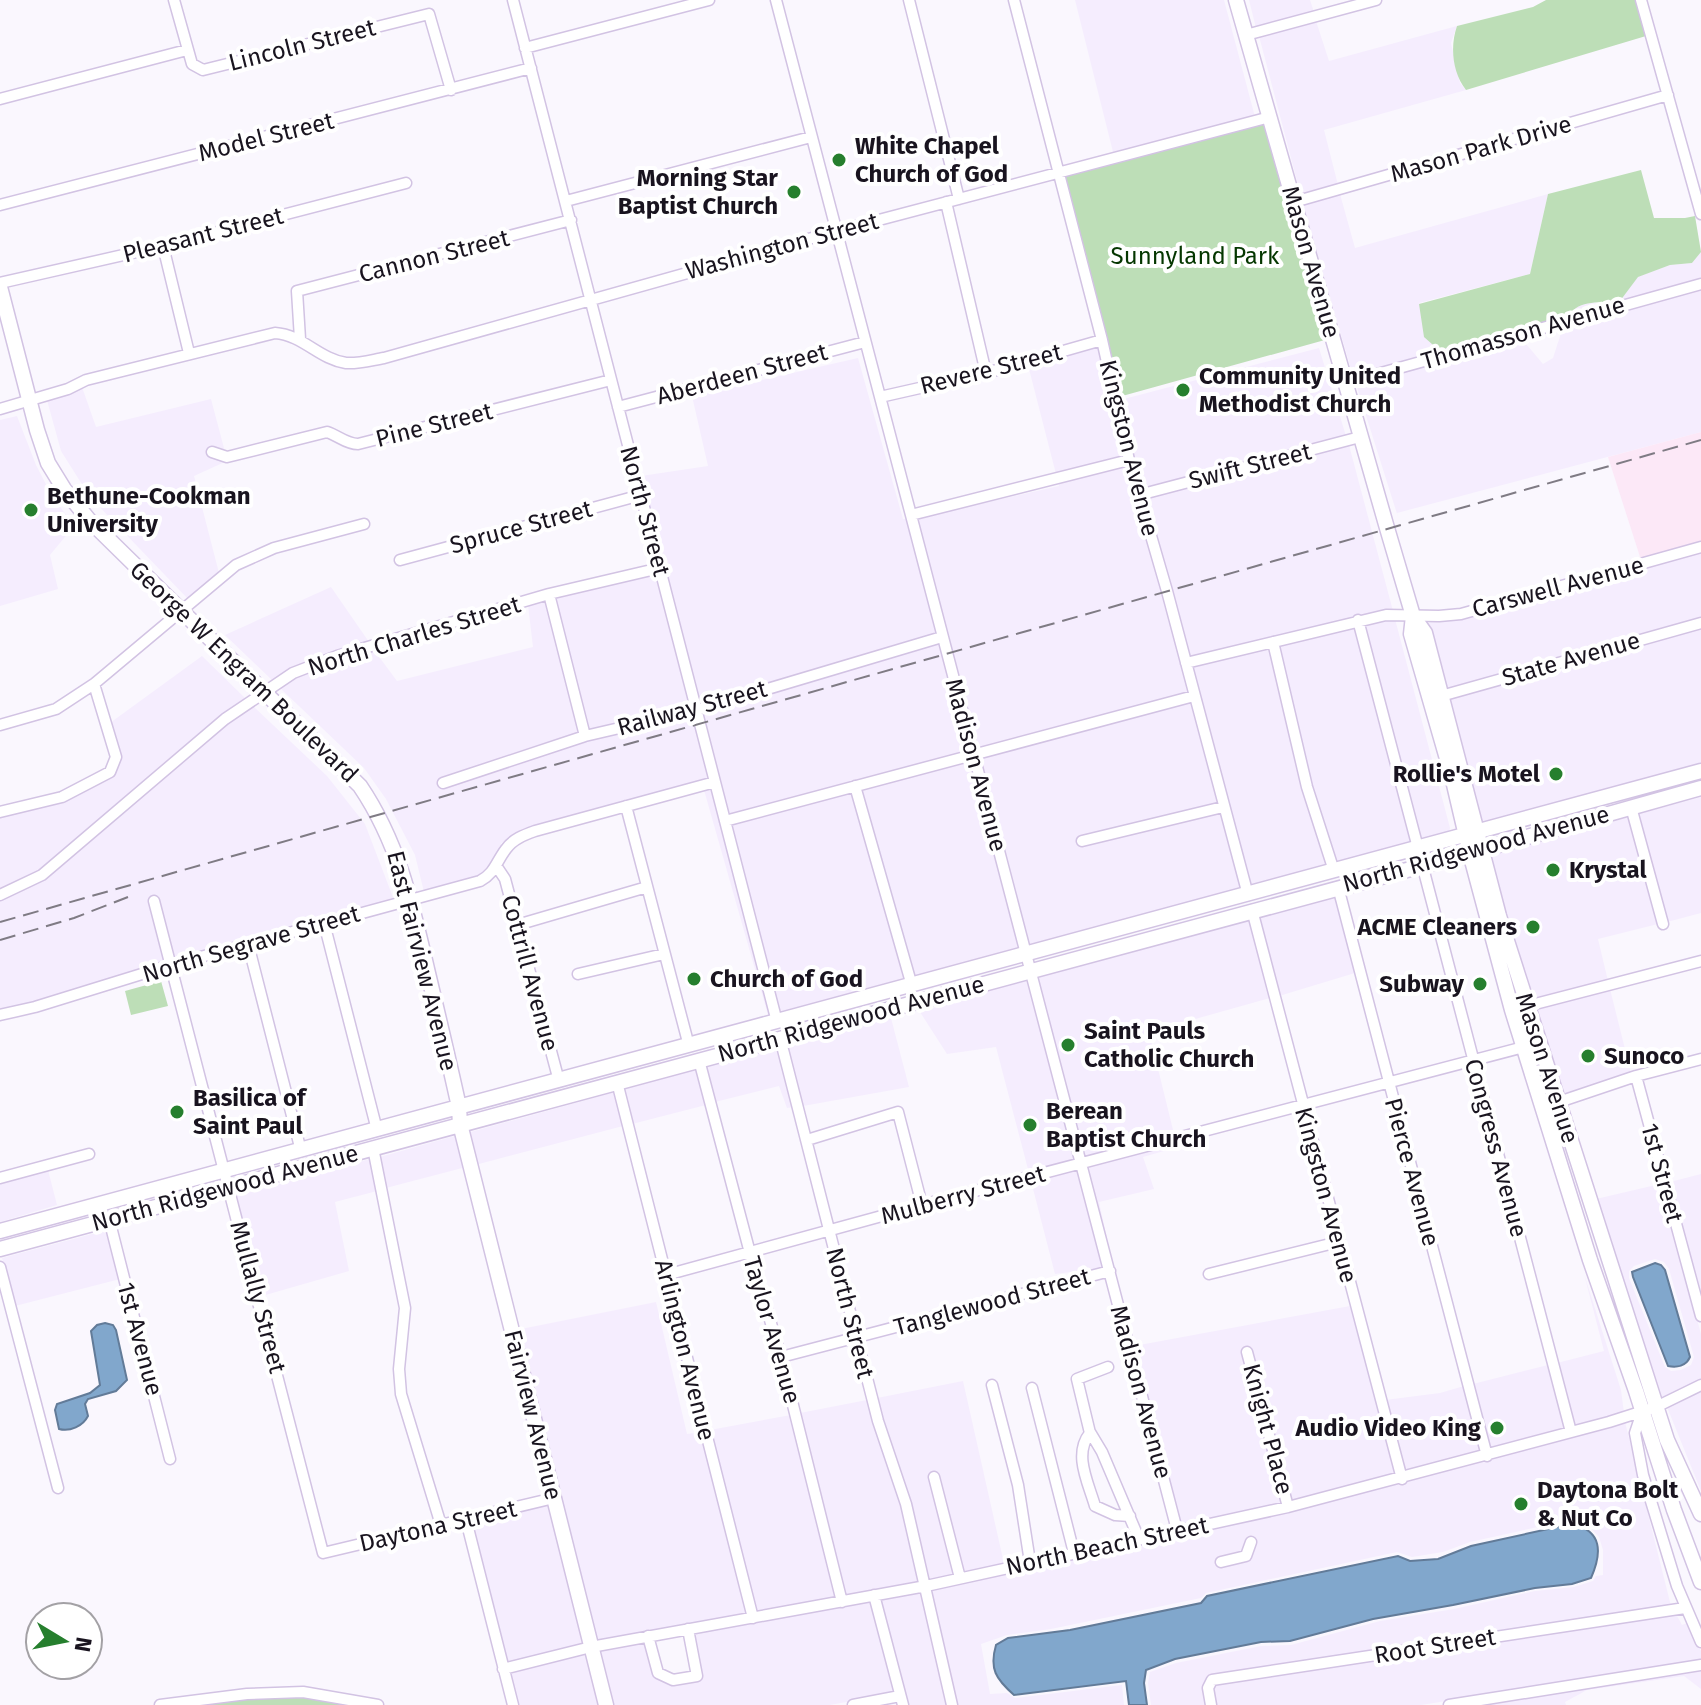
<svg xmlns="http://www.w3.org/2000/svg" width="1701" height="1705" viewBox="0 0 1701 1705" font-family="'Fira Sans',sans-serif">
<rect width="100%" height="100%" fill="#faf7fe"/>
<!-- built -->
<path fill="#f5edfe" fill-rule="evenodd" d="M1075,0h149l31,117 -142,35z
M1249,0h61l4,12 -58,16z
M1316,21l13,40 128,-35 -6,17 9,40 6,7 -142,40 14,55 -37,11 -42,-160z
M1340,194l15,54 193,-54 -18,80 -111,29 22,49 -88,24 -50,-172z
M1701,252v27l-132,37 5,-9 11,-4 16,1 19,-3 17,-24 33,-12 22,-2z
M1701,288v144l-304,81 2,7 -43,-136 165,-46 22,26 10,-6 10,-31z
M1099,346l25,111 -68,17 -28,-109z
M1319,348l27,88 -203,53 -23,-89z
M858,358l45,161h4l61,232 -240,64 -87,-339 67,-10 -16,-70z
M82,387l14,40 115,-28 14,53 -16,-5 -3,7 21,7 -33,15 25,97 -31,26 -98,-102 -29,-46 -14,-51z
M17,416l19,49 15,29 23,32 -24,29 8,34 -58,17v-186z
M1349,445l44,166 -40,6 -164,41 -44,-160z
M1126,465l37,126 25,102 -211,55 -60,-230 142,-32v-4z
M1701,552v67l-256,71 -17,-67z
M656,574l53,205 -88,23 -120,41 1,3 -11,21 -13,11 -54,14 -9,-37 -29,-56 -22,-31 -85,-81 16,-10 79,-27 23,31 136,-34 -5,-42 17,-5 36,141 -27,-144z
M331,587l38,55 -59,19 -37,20 -48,-46z
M1387,619h8l55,209 -1,5 -29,7 -56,-217z
M1355,626l56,216 -75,21 -24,-77 -33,-141z
M1701,627v138l-221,59 -33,-125z
M1269,647l34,140 24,78 -77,21 -59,-220z
M202,656l44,43 -25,17 -182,155 -39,19v-74l63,-15 43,-20 8,-6 7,-19 -11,-33z
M1190,701l28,103 -142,35 3,7 141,-34 21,76 -213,57 -49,-189z
M252,705l75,71 38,48 29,76 -220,59 -16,-63 -9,1 16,65 -131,41 -34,8v-112l44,-21 184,-156z
M970,759l49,188 -105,29 -53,-188z
M712,788l7,30 51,196 -2,1 -64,-225z
M852,791l53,187 -126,34 -49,-188z
M1701,797v116l-34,9 -29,-108z
M1629,817l29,107 -60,15 10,42 -76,19 -38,-129 -2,-17z
M1335,896l20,77 -76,23 -20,-79z
M1250,919l20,79 -121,34 25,102 -89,25 -48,-182z
M1028,979l48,182 -47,12 -33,-126 -49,7 -27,-42z
M1610,989l21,84 -68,23 -28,-87z
M891,1018l18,69 -106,19 -16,-61z
M778,1047l16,60 -7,1 -8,-22 -64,16 -10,-35z
M696,1069l10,36 -74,19 -8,-35z
M615,1092l8,34 -148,39 -8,-32z
M458,1135l8,32 -80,21 -6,-31z
M1177,1143l1,4 -35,10 11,32 -55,13 14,64 -26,-99z
M370,1159l7,32 -42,11 14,69 -87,25 -26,-100z
M48,1170l9,35 -57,17v-39z
M1078,1170l26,98 -49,6 -24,-93z
M1701,1174v124l-31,-116z
M1660,1184l41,150v47l-38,18 -39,-112 -28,-88zM1655,1259l9,3 5,7 25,88 -3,8 -10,5 -10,1 -6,-4 -36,-89v-7l5,-5z
M107,1230l17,48 -109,28 -13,-48z
M1584,1274l37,116 3,23 -50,14 -17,-64 47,-12z
M656,1302l31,132 14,-2 47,183 -153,27 -79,-312z
M1350,1306l46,170 -104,25 -41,-153 -9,1 40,154 -102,22 -46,-179z
M1548,1365l17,64 -75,21 -17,-66z
M963,1381l40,178 21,-4v4l-61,14 -25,-100 -9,1 25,101 -24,5 -19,-76 -34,-106z
M1464,1386l17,67 -76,20 -20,-73 55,-7z
M1701,1390v101l-34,-84z
M867,1400l35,105 19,77 -76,14 -45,-183z
M791,1415l45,183 -79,15 -47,-183z
M1625,1422l46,184 -460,69 -8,13 3,17h-55l-3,-22 2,-11 26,-9 85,-17 30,-1 89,-24 74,-12 81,-18 39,-4 19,-6 3,-5 7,-1v-25l-4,-13 -13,-14 -16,-3 -100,22 -27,10 -31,5 -15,-5 -191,41 -5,5 -150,31 -44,6 -26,9 9,50 17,-1 8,5 107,-13 2,20h-167l-26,-116 362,-79 114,-28zM1248,1537l8,2 -5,19 -34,9 -2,-8 27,-6z
M550,1504l35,140 -79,19 -34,-140z
M921,1591l1,8 25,106h-39l-28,-106z
M871,1600l24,93 -65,12h-219l-14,-55 48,-9 10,35 43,4 -5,-48z
M1676,1614l6,11 5,-2 14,28v9l-280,45h-205l-3,-16 2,-6z
M588,1652l13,53h-83l-9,-33z
M1701,1670v19l-17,-13 -97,14 -22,12 1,3h-88z"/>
<!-- industrial -->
<path fill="#fce8f7" d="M1701,432v111l-60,17 -33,-103z"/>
<!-- green -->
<path fill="#bddeb7" d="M1546,0h90l10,36 -180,54c-14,-18 -16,-44 -9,-64l76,-19z
M1270,117l62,221 -217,60 -56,-225z
M1641,170l13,48h31l10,-2 6,36 -9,11 -22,2 -32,12 -18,24c-19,3 -41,-3 -51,15l-128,36 -17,-15 -5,-33 111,-30 18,-80z
M161,981l7,25 -37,9 -6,-24z
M303,1692l75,13h-218z"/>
<!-- water -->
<path fill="#81a7cc" stroke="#627b98" stroke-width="2" d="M1655,1263l6,2 4,5 25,87c-4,9 -13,11 -22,9l-35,-89 -1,-5z
M105,1323l8,2 3,5 11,50 -11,11 -28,8 -3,5 3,12c-5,10 -18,16 -29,13l-4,-19 2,-6 33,-11 10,-8 -9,-54 6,-6z
M1571,1524c32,6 31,29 20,54l-19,6 -37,4 -82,17 -80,14 -83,22 -29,1 -86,17 -29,11 -2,13 3,22h-18l-3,-24 -112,14c-18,-16 -25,-26 -18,-50l12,-7 62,-8 131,-27 6,-7 191,-40 12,5 28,-2 33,-13z"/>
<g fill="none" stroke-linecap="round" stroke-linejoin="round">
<defs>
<path id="minor" d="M174,0l18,64 11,6 226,-56 22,76
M513,0l264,1022
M776,0l401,1530
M909,0l50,199
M1014,0l88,340 27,120 38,131 81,304
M1641,0l60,214
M1246,35l130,-35
M525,48l184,-48
M0,99l187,-49
M566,201l245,-64
M946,202l40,171
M1294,202l374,-107
M0,205l531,-137
M163,246l26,107
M0,283l163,-37 243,-63
M300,339l-3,-48 274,-71
M1345,383l356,-99
M880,397l106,-24 116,-33
M618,407l247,-65
M0,409l68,-20 18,-9 189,-47c28,2 44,26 71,30 12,1 26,-3 38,-5l453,-127 433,-114
M212,452l15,5 100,-25c12,4 19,12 31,12l253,-64
M1139,495l221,-58
M911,515l218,-55
M400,560l241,-65
M549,594l36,142
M1358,620l60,228
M1273,642l34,145 27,84
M1186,663l200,-48 53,1 22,-2 240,-67
M1441,696l260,-73
M0,725l56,-16 38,-25 142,-119 38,-17 90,-24
M443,783l142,-47 112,-26 245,-73
M855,786l57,200
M626,806l63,240
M1631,807l32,117
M0,812l62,-15 48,-25 6,-15 -22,-73
M725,821l469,-125
M1082,841l141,-34
M1422,864l149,568
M497,867l8,12 54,202
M1338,887l149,569
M0,895l42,-20 183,-156 68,-46 44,-17 212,-62 111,-26
M154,901l169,652 231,-55
M1252,910l150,569
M324,923l53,207
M517,925l130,-38
M248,944l53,207
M578,974l86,-20
M1512,1010l189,-49
M0,1015l35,-8 136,-42 309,-84c15,-8 16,-19 26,-32 7,-10 18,-14 29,-18l180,-49
M780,1038l98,383 28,83 46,201
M699,1060l51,193 31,104 61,245
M1636,1076l65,240
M617,1082l136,536
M1544,1107l92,-31 65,-17
M807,1140l91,-28 24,93
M373,1148l32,160 -6,61 2,25 40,131
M0,1178l89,-24
M109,1219l61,240
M0,1267l58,221
M1209,1274l129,-32
M666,1275l256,-70 617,-162
M1247,1352l41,155
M781,1357l329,-86
M1108,1367l-31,12 13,54c-17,21 -2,49 5,73l20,9 15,1
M992,1385l26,100 12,77
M1032,1388l42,165
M1642,1412l-7,21 8,42 34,111 24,56
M1090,1432l12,20 37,87
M934,1477l26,101
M466,1520l47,185
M1221,1562l25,-6 5,-14
M874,1595l29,110
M648,1636l10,37 15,7 24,-4 -9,-47
M503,1669l88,-22 335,-61 362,-79 321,-85 47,-15 45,-22
M160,1705l87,-11 56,-2 75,13
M853,1705l47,-9
M1211,1705l-3,-17 4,-8 473,-72
M1449,1705l252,-40"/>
<path id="major" d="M1236,0l151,528 26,88 12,17 74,283 168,524 34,74
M0,287l37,143 11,33 16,26 25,31 271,266c38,56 52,118 67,183 11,46 22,92 32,138l1,17 146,581
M1413,616l-2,18 41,142 18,77 42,157 78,250 46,131 38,119 27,72
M0,1231l1701,-460
M0,1249l1470,-396 231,-65"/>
</defs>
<!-- minor casing -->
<use href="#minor" stroke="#d2c3e3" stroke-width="13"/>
<!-- major casing -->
<use href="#major" stroke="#d2c3e3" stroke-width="17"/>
<!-- minor -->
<use href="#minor" stroke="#fff" stroke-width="10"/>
<!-- major -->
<use href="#major" stroke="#fff" stroke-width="14"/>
<!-- rail -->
<path stroke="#7f7b84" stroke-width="2" stroke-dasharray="16 8" stroke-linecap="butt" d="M0,922l1701,-482
M0,940l74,-22 54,-21"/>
</g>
<!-- markers -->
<g fill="#267f2e" stroke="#fff" stroke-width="3">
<circle cx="839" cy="160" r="8"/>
<circle cx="794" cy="192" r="8"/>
<circle cx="1183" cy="390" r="8"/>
<circle cx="31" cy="510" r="8"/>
<circle cx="1556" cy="774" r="8"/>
<circle cx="1553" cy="870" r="8"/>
<circle cx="1533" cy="927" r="8"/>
<circle cx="694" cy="979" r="8"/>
<circle cx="1480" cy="984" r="8"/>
<circle cx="1068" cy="1045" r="8"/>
<circle cx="1588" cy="1056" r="8"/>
<circle cx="177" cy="1112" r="8"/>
<circle cx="1030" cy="1125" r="8"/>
<circle cx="1497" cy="1428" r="8"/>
<circle cx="1521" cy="1504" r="8"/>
</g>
<g text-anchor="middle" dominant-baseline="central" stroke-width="8" stroke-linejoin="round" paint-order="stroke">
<!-- street labels -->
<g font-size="24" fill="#19141f" stroke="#fff">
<text transform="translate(302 45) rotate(-14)">Lincoln Street</text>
<text transform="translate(266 137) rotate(-14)">Model Street</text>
<text transform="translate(1481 149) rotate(-16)">Mason Park Drive</text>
<text transform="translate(203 235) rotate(-14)">Pleasant Street</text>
<text transform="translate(782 246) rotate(-15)">Washington Street</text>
<text transform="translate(434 256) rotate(-14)">Cannon Street</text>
<text transform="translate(1311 262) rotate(74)">Mason Avenue</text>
<text transform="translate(1523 333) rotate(-16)">Thomasson Avenue</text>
<text transform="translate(991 369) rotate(-14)">Revere Street</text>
<text transform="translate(742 374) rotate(-15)">Aberdeen Street</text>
<text transform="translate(434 425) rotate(-14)">Pine Street</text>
<text transform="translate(1129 448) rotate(76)">Kingston Avenue</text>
<text transform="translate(1250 466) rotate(-14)">Swift Street</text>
<text transform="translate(645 511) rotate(75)">North Street</text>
<text transform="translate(521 527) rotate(-15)">Spruce Street</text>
<text transform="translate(1558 587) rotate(-15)">Carswell Avenue</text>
<text transform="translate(414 636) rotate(-17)">North Charles Street</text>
<text transform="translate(1571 659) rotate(-16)">State Avenue</text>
<text transform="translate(244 672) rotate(44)">George W Engram Boulevard</text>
<text transform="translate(692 708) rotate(-15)">Railway Street</text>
<text transform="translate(976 765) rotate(75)">Madison Avenue</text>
<text transform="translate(1476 849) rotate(-15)">North Ridgewood Avenue</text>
<text transform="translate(251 944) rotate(-16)">North Segrave Street</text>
<text transform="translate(422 961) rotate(76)">East Fairview Avenue</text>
<text transform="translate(530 973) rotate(75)">Cottrill Avenue</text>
<text transform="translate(851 1019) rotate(-15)">North Ridgewood Avenue</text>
<text transform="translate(1547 1068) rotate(72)">Mason Avenue</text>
<text transform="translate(1496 1148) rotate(75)">Congress Avenue</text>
<text transform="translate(1412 1172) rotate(75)">Pierce Avenue</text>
<text transform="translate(1662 1173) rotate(75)">1st Street</text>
<text transform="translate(225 1188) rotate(-15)">North Ridgewood Avenue</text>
<text transform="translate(963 1195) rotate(-15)">Mulberry Street</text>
<text transform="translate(1326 1195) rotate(75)">Kingston Avenue</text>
<text transform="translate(258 1297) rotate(75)">Mullally Street</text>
<text transform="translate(992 1302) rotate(-15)">Tanglewood Street</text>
<text transform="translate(850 1313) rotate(76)">North Street</text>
<text transform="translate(772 1330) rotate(74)">Taylor Avenue</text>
<text transform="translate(140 1339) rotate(75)">1st Avenue</text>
<text transform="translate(685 1350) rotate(76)">Arlington Avenue</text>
<text transform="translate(1141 1392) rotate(75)">Madison Avenue</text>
<text transform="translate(533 1415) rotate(76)">Fairview Avenue</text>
<text transform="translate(1268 1429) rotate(75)">Knight Place</text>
<text transform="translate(438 1526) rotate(-13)">Daytona Street</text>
<text transform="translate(1107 1546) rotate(-12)">North Beach Street</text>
<text transform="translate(1435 1646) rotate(-9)">Root Street</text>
</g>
<!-- poi labels -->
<g font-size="24" font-weight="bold" fill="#19141f" stroke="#fff" text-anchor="start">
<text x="855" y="146">White Chapel<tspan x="855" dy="28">Church of God</tspan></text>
<text x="778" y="178" text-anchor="end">Morning Star<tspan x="778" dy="28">Baptist Church</tspan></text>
<text x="1199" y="376">Community United<tspan x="1199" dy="28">Methodist Church</tspan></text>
<text x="47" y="496">Bethune-Cookman<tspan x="47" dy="28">University</tspan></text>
<text x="1540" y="774" text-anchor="end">Rollie's Motel</text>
<text x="1569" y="870">Krystal</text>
<text x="1517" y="927" text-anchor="end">ACME Cleaners</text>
<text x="710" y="979">Church of God</text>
<text x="1464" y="984" text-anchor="end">Subway</text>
<text x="1084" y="1031">Saint Pauls<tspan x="1084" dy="28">Catholic Church</tspan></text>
<text x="1604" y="1056">Sunoco</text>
<text x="193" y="1098">Basilica of<tspan x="193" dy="28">Saint Paul</tspan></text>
<text x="1046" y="1111">Berean<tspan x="1046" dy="28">Baptist Church</tspan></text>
<text x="1481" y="1428" text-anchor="end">Audio Video King</text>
<text x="1537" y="1490">Daytona Bolt<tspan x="1537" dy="28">&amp; Nut Co</tspan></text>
</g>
<!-- park labels -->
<g font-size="24" fill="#053700" stroke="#fff">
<text x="1195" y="256">Sunnyland Park</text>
</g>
</g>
<!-- north arrow -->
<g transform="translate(64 1641) rotate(100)"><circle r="38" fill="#ffffff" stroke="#a3a1a5" stroke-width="2"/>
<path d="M0-6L14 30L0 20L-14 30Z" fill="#267f2e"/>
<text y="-12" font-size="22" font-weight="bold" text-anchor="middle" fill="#19141f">N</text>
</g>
</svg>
